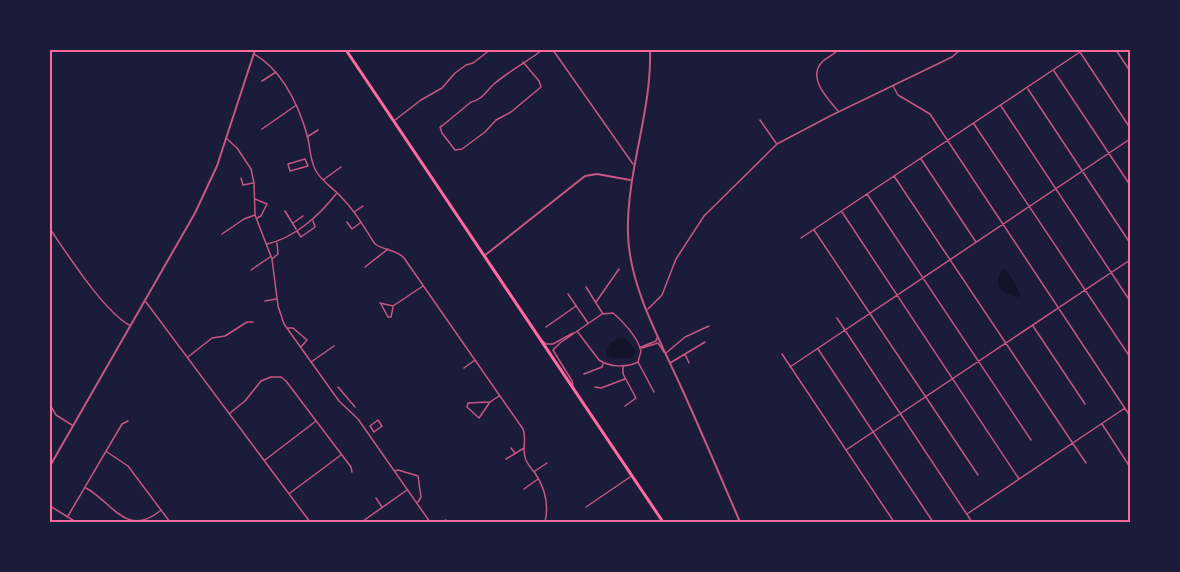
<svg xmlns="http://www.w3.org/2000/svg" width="1180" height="572" viewBox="0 0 1180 572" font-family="Montserrat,sans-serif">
<rect width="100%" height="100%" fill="#1b1b3a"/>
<!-- water -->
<path fill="#12122b" d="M1003,268l5,4 12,21 -1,4c-17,-2 -28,-11 -16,-29z
M619,338l7,1 10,12 -5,7h-20l-4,-3c-1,-10 5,-13 12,-17z"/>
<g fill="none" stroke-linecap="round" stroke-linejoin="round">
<!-- minor -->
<path stroke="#c65784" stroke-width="1.5" d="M553,50l80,114
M1116,50l14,21
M1080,52l50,76
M254,54c29,17 45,52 54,84 2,10 2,21 7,31 6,13 19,19 28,30 13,13 22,30 32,45 10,7 21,5 29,14l119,171c4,10 -1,18 2,28 1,6 6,11 10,16 10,15 14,32 10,49
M523,62l16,19 2,6 -30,25 -15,8 -11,12 -23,17 -7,1 -13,-17 -2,-6 2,-1 29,-24c11,-2 15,-11 23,-18 15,-13 33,-22 48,-34
M1054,71l76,114
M262,81l14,-9
M893,86l5,9 32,19 200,302
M1028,89l102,154
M1001,106l129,195
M838,111c-10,-12 -32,-34 -15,-50 5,-4 10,-6 15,-11
M395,120l26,-20 21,-12 13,-15 11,-8 7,-2 17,-13
M760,120l16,23
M974,124l156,233
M262,129l33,-23
M307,137l11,-7
M227,139l10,9 14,21 3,14 1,32 17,44 6,47 6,18 55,77 19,18 72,103
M305,159l3,7 -18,5 -2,-7z
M921,159l55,83
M894,176l192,287
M241,178l2,7 10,-2
M323,180l18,-13
M867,194l164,246
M255,199l12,5 -6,12 -4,2
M285,211l11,18
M354,212l9,-6
M842,212l177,267
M347,222l5,7 8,-6
M293,223l10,-7
M50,229c18,26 53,81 79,96
M814,230l164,245
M297,231l4,6 14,-10 -2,-6
M222,234l22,-15 11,-4
M801,238l282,-188
M267,244c27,-6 52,-28 69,-50
M272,259l6,-5 -1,-11
M365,267l23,-18
M251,270l19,-13
M586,287l17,27
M568,294l20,29
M265,301l11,-2
M146,302l164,220
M596,302l23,-33
M380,303l13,3 30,-20
M381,304l7,13h3l2,-10
M648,309l14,-14 14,-36 28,-43 73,-72 53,-28 122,-59 8,-7
M837,318l135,204
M1033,326l52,78
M546,327l30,-21
M288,328h5l14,12 -6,7
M543,341l3,3h7l20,-11
M641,347l15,-6 1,-3
M642,348l16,-5 6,9
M818,349l115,173
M666,353l19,-16 24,-11
M685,354l4,9
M782,354l112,168
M188,357l24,-19 13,-2 22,-14h6
M311,362l23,-16
M638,362l16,30
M670,363l35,-21
M623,366v8l13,24 -11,8
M790,367l340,-228
M464,368l11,-8
M584,374l18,-7 1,-3
M573,385l-1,-4 -19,-31 7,-7 42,-29 11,-1c10,8 25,25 28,38l-3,11c-12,6 -28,5 -39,-2l-22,-29
M338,387l17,20
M595,387l6,1 24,-9
M490,402l-11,16 -12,-11 1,-4z
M490,402l9,-6
M50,405l6,10 16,10
M230,413l15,-12 16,-20 10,-4h10l5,4 65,86 1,5
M378,420l4,6 -8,6 -4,-6z
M1102,424l28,43
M511,448l4,5
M846,450l284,-190
M107,452l21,14 42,56
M506,459l18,-11
M265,460l51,-39
M395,471l3,-1 20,6 3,21 -3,5
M535,471l12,-8
M86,488c26,14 40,50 74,23
M524,489l14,-10
M290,493l51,-38
M376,498l6,9
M50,506l26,16
M586,507l44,-30
M967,514l158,-106
M68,516l54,-92 6,-3
M363,521l44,-31
M442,522l4,-2
M560,522l1,-1"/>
<!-- tertiary -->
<path stroke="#c65784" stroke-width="2" d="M650,50c2,62 -24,122 -22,185 2,53 32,105 54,154 20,44 39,89 58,133
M484,256l101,-80 12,-2 33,6
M50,466l145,-253 22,-47 38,-116"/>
<!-- primary -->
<path stroke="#ff6b9d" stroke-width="3" d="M346,50l317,472"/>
</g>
<!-- border -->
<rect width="1180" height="572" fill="none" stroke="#1b1b3a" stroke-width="102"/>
<rect x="51" y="51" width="1078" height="470" fill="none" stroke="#ff6b9d" stroke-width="2"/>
</svg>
